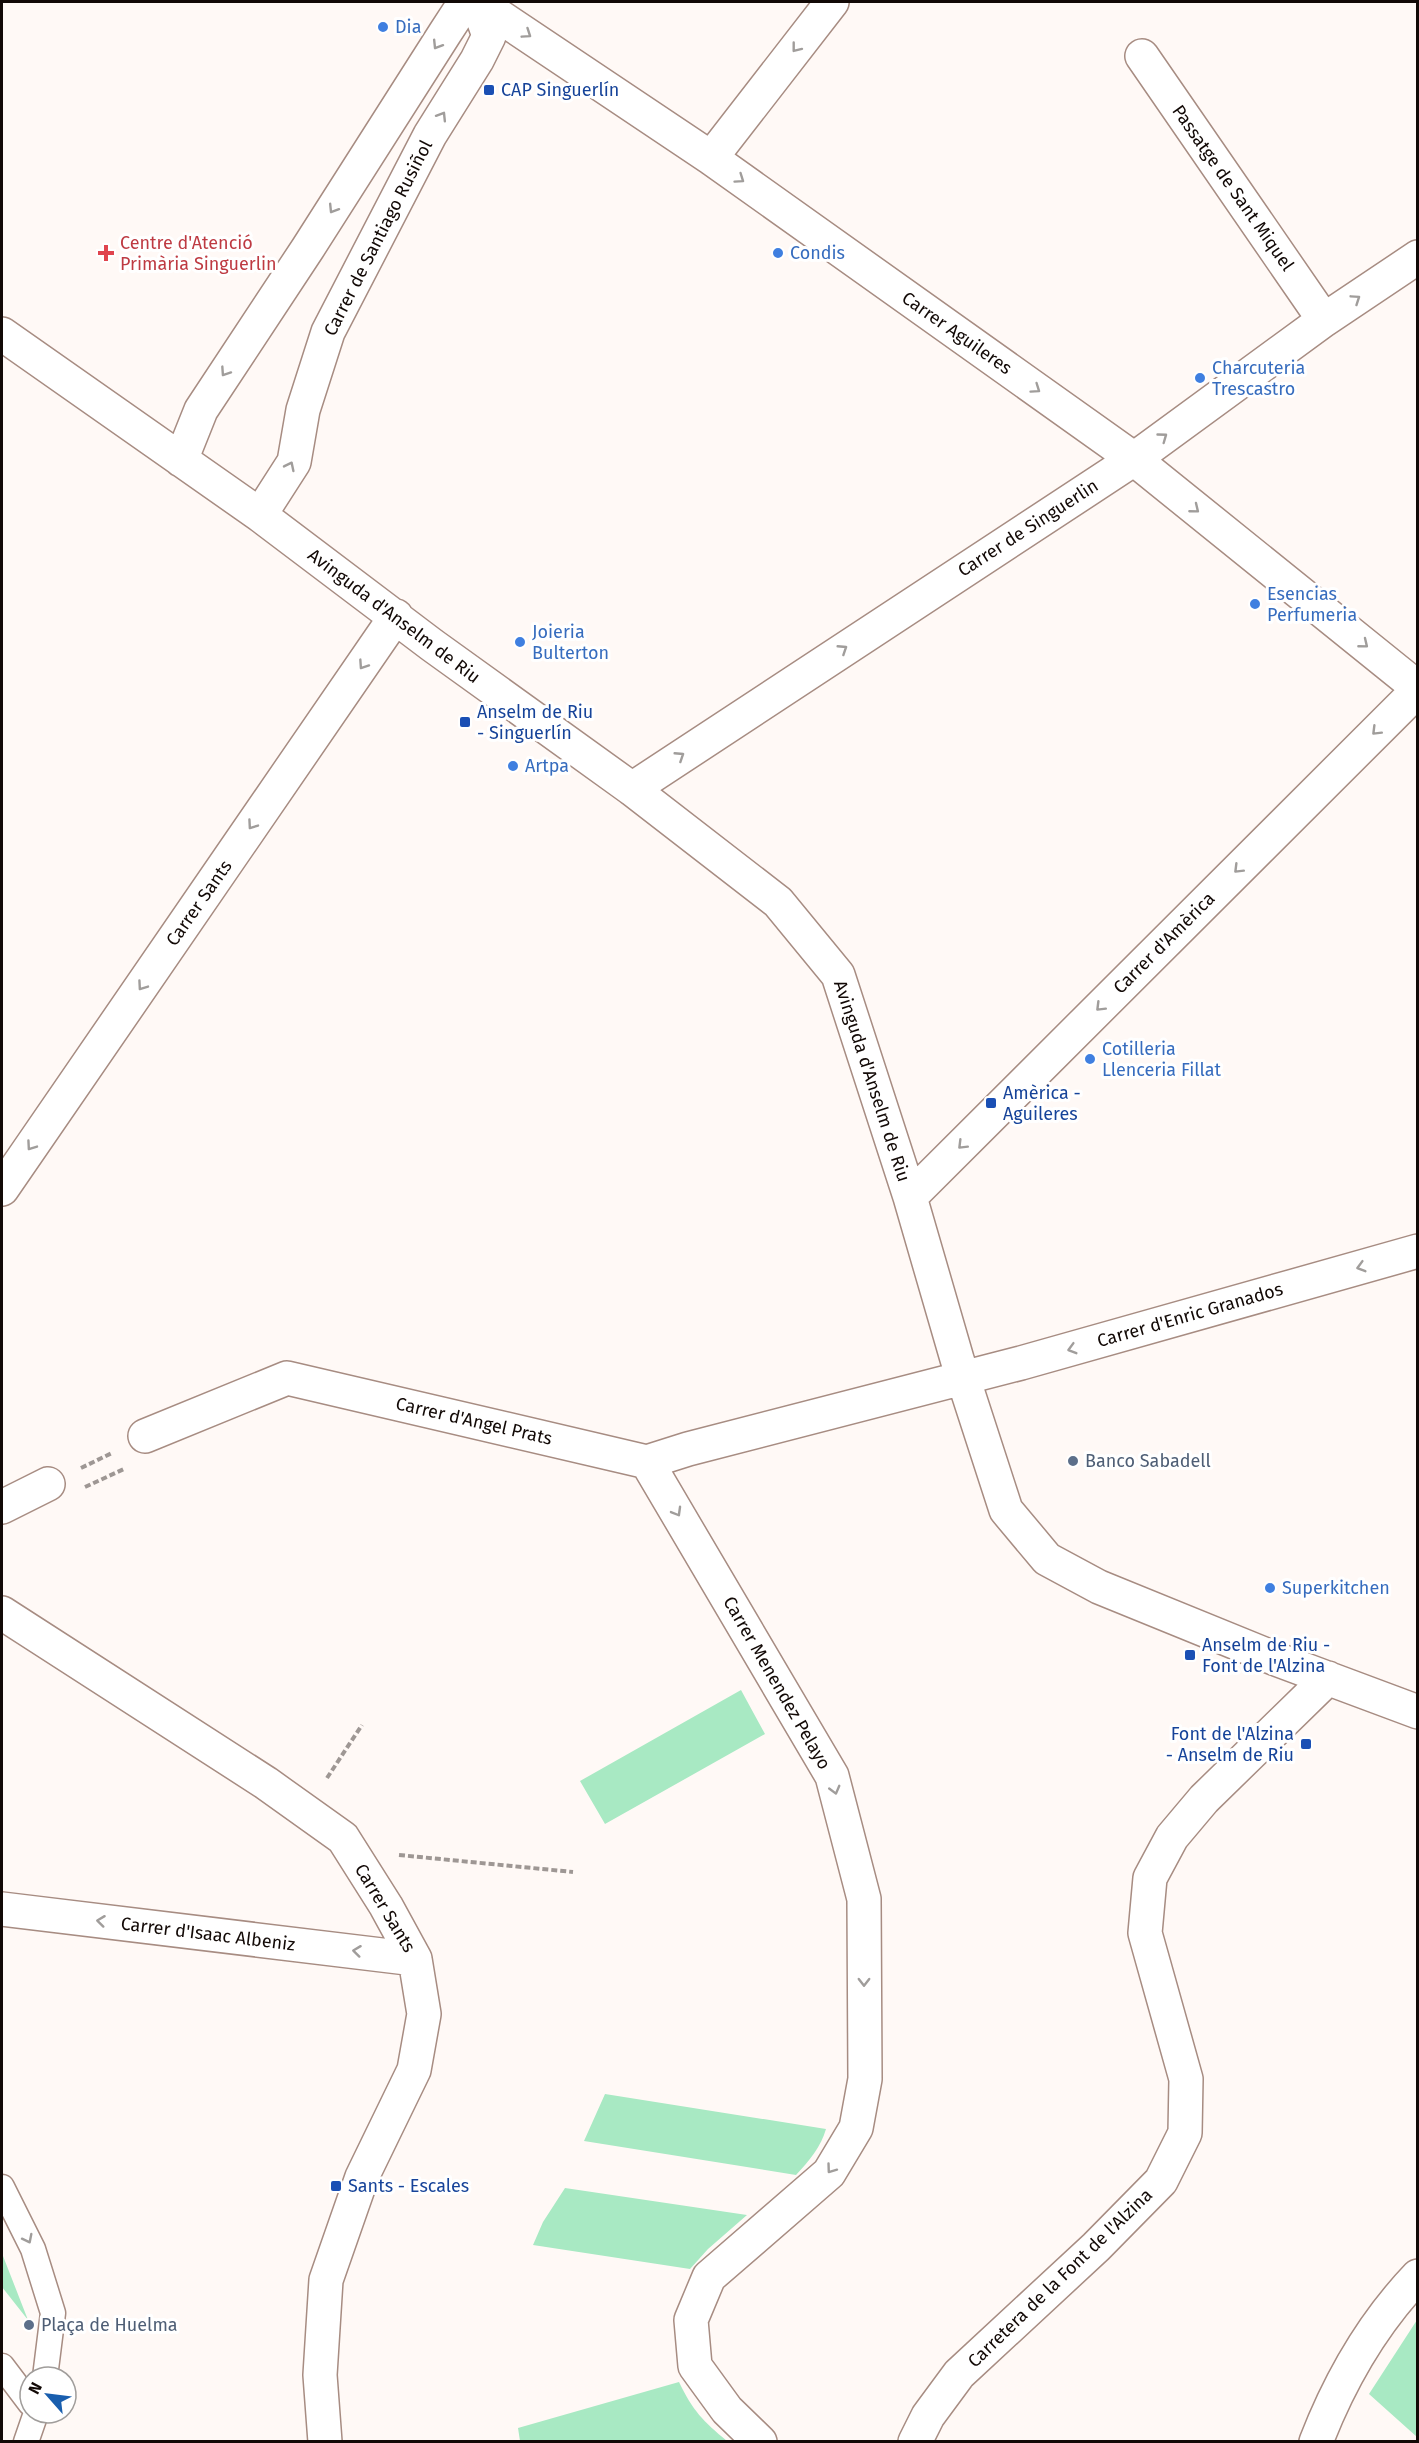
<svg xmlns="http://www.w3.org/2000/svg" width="1419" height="2443" viewBox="0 0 1419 2443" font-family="'Fira Sans',sans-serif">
<rect width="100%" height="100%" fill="#fff9f6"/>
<!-- green -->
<path fill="#a8e9c3" d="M741,1690l24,44 -160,90 -25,-43z
M605,2094l221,35c-5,18 -17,32 -30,46l-212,-34z
M565,2188l182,27 -39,34 -18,20 -157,-24 10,-23z
M2,2252l1,4 25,64 -26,-33z
M1417,2320v117l-48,-43z
M679,2382c14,29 24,39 48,59h-207l-2,-13z"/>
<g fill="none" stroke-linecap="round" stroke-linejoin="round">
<defs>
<path id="service" d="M2,2187l31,62 20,64 -8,64
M2,2366l28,37
M26,2442l10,-29"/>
<path id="minor" d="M478,2l233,156 423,301 284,229
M1142,56l182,264
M711,158l121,-156
M2,334l258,181 172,130 200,144 146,113 60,73 72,222 47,162 49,151 41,49 52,28 177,72 142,53
M181,460l20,-50 107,-162 137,-215 13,-20 17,-11
M260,515l34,-53 9,-52 25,-78 102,-197 47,-75 12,-24 -12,-34
M632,789l502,-330 190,-139 94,-63
M2,1189l394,-573
M910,1197l508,-507
M145,1436l142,-58 360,84 41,-13 333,-86 397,-112
M647,1462l185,314 32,123 1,180 -9,49 -27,45 -120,104 -18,43 4,46 32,44 33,32
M2,1507l46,-23
M2,1613l264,170 77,55 43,68 29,53 9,55 -10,56 -52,107 -36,103 -6,95 5,67
M2,1909l413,50
M915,2442l13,-26 31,-42 137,-127 65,-66 24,-48 1,-54 -41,-146 5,-55 22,-41 32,-38 124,-121"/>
<path id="tertiary" d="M1316,2442c24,-62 56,-118 102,-166"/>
</defs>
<!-- service casing -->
<use href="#service" stroke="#a78c82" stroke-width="27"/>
<!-- minor casing -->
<use href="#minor" stroke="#a78c82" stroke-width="36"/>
<!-- tertiary casing -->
<use href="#tertiary" stroke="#a78c82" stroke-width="36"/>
<!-- path -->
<path stroke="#9e9794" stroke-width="4" stroke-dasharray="6 3" stroke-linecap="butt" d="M81,1468l31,-15
M85,1487l39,-18
M327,1778l35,-53
M399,1855l174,17"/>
<!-- service -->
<use href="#service" stroke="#fff" stroke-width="24"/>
<!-- minor -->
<use href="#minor" stroke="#fff" stroke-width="33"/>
<!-- tertiary -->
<use href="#tertiary" stroke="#fff" stroke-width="33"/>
</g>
<!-- one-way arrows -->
<defs><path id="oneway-chevron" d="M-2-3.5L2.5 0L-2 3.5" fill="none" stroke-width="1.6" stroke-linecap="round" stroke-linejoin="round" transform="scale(1.5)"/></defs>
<g stroke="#a09d9b">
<use href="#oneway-chevron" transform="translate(527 34) rotate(34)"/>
<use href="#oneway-chevron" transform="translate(437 45) rotate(122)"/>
<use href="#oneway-chevron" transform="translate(796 48) rotate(128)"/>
<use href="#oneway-chevron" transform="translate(442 116) rotate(-58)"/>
<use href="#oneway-chevron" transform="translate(740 179) rotate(35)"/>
<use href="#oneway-chevron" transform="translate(333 209) rotate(122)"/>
<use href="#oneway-chevron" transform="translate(1356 299) rotate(-34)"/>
<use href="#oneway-chevron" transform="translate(225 372) rotate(124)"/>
<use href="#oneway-chevron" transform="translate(1036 389) rotate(35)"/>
<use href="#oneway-chevron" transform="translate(1163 437) rotate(-36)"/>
<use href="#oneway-chevron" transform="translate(290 466) rotate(-64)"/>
<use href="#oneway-chevron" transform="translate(1195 509) rotate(39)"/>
<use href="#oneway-chevron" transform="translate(1364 644) rotate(39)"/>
<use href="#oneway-chevron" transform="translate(843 649) rotate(-33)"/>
<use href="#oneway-chevron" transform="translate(363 665) rotate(124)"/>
<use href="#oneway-chevron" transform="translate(1376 731) rotate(135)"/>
<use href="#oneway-chevron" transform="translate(680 756) rotate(-33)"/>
<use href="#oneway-chevron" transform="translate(252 825) rotate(125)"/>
<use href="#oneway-chevron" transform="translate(1238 869) rotate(135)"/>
<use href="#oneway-chevron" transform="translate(142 986) rotate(125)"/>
<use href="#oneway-chevron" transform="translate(1100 1007) rotate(135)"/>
<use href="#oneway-chevron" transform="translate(962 1145) rotate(135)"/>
<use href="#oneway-chevron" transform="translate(31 1146) rotate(125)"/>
<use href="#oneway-chevron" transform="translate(1361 1267) rotate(164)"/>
<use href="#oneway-chevron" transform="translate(1072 1349) rotate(164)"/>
<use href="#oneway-chevron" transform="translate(677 1512) rotate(60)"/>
<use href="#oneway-chevron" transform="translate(835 1790) rotate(75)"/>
<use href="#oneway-chevron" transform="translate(101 1921) rotate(-173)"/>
<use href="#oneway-chevron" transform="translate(357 1951) rotate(-173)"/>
<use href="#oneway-chevron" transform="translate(864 1982) rotate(90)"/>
<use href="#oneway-chevron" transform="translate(831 2169) rotate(126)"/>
<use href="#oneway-chevron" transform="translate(28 2239) rotate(63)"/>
</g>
<!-- markers -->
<g fill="#3f7fe0" stroke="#fff" stroke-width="2">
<circle cx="383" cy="27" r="6"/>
<circle cx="778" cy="253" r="6"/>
<circle cx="1200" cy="378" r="6"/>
<circle cx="1255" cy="604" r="6"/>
<circle cx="520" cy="642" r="6"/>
<circle cx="513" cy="766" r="6"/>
<circle cx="1090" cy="1059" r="6"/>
<circle cx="1270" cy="1588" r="6"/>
</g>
<g fill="#1a4fb4" stroke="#fff" stroke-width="2">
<rect x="483" y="84" width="12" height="12" rx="3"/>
<rect x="459" y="716" width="12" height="12" rx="3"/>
<rect x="985" y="1097" width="12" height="12" rx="3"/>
<rect x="1184" y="1649" width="12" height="12" rx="3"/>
<rect x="1300" y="1738" width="12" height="12" rx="3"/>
<rect x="330" y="2180" width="12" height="12" rx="3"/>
</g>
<path fill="#e0444e" stroke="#fff" stroke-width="2" d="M103 244h6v6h6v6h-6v6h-6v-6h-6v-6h6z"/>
<g fill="#5c6f8a" stroke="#fff" stroke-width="2">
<circle cx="1073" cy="1461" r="6"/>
<circle cx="29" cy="2325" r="6"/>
</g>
<g text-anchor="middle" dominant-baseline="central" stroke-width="6" stroke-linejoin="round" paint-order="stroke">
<!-- shop labels -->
<g font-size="18" fill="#366cbe" stroke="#fff" text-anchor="start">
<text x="395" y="27">Dia</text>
<text x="790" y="253">Condis</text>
<text x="1212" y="368">Charcuteria<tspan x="1212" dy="21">Trescastro</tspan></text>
<text x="1267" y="594">Esencias<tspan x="1267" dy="21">Perfumeria</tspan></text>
<text x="532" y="632">Joieria<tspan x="532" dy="21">Bulterton</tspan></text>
<text x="525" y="766">Artpa</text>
<text x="1102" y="1049">Cotilleria<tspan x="1102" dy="21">Llenceria Fillat</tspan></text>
<text x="1282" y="1588">Superkitchen</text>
</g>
<!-- transit labels -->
<g font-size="18" fill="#164399" stroke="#fff" text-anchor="start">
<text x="501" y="90">CAP Singuerlín</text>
<text x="477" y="712">Anselm de Riu<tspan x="477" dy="21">- Singuerlín</tspan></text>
<text x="1003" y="1093">Amèrica -<tspan x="1003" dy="21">Aguileres</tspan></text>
<text x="1202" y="1645">Anselm de Riu -<tspan x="1202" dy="21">Font de l'Alzina</tspan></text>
<text x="1294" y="1734" text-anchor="end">Font de l'Alzina<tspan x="1294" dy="21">- Anselm de Riu</tspan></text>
<text x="348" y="2186">Sants - Escales</text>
</g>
<!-- street labels -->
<g font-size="18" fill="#120906" stroke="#fff">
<text transform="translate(1233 188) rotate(55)">Passatge de Sant Miquel</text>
<text transform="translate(378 238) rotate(-63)">Carrer de Santiago Rusiñol</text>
<text transform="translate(957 333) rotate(35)">Carrer Aguileres</text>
<text transform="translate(1028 528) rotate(-33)">Carrer de Singuerlin</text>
<text transform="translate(394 616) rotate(37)">Avinguda d'Anselm de Riu</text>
<text transform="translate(199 903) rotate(-55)">Carrer Sants</text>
<text transform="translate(1164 943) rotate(-45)">Carrer d'Amèrica</text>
<text transform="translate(872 1081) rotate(72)">Avinguda d'Anselm de Riu</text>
<text transform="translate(1190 1315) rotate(-16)">Carrer d'Enric Granados</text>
<text transform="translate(474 1421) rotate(13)">Carrer d'Angel Prats</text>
<text transform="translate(777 1683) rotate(60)">Carrer Menendez Pelayo</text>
<text transform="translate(385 1908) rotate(59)">Carrer Sants</text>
<text transform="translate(208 1934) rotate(7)">Carrer d'Isaac Albeniz</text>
<text transform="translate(1060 2278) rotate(-44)">Carretera de la Font de l'Alzina</text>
</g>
<!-- health labels -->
<g font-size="18" fill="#be3a42" stroke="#fff" text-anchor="start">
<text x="120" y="243">Centre d'Atenció<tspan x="120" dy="21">Primària Singuerlin</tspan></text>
</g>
<!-- service labels -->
<g font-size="18" fill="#4e5e75" stroke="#fff" text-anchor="start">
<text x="1085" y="1461">Banco Sabadell</text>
<text x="41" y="2325">Plaça de Huelma</text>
</g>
</g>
<!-- border -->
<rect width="1419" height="2443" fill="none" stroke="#120906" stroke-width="6"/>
<!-- north arrow -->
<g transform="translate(48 2395) rotate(298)"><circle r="28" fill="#ffffff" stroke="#a09d9b" stroke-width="1.5"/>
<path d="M0-4.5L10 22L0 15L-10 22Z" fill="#195eae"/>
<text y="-9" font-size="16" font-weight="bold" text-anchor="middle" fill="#120906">N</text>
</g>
</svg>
